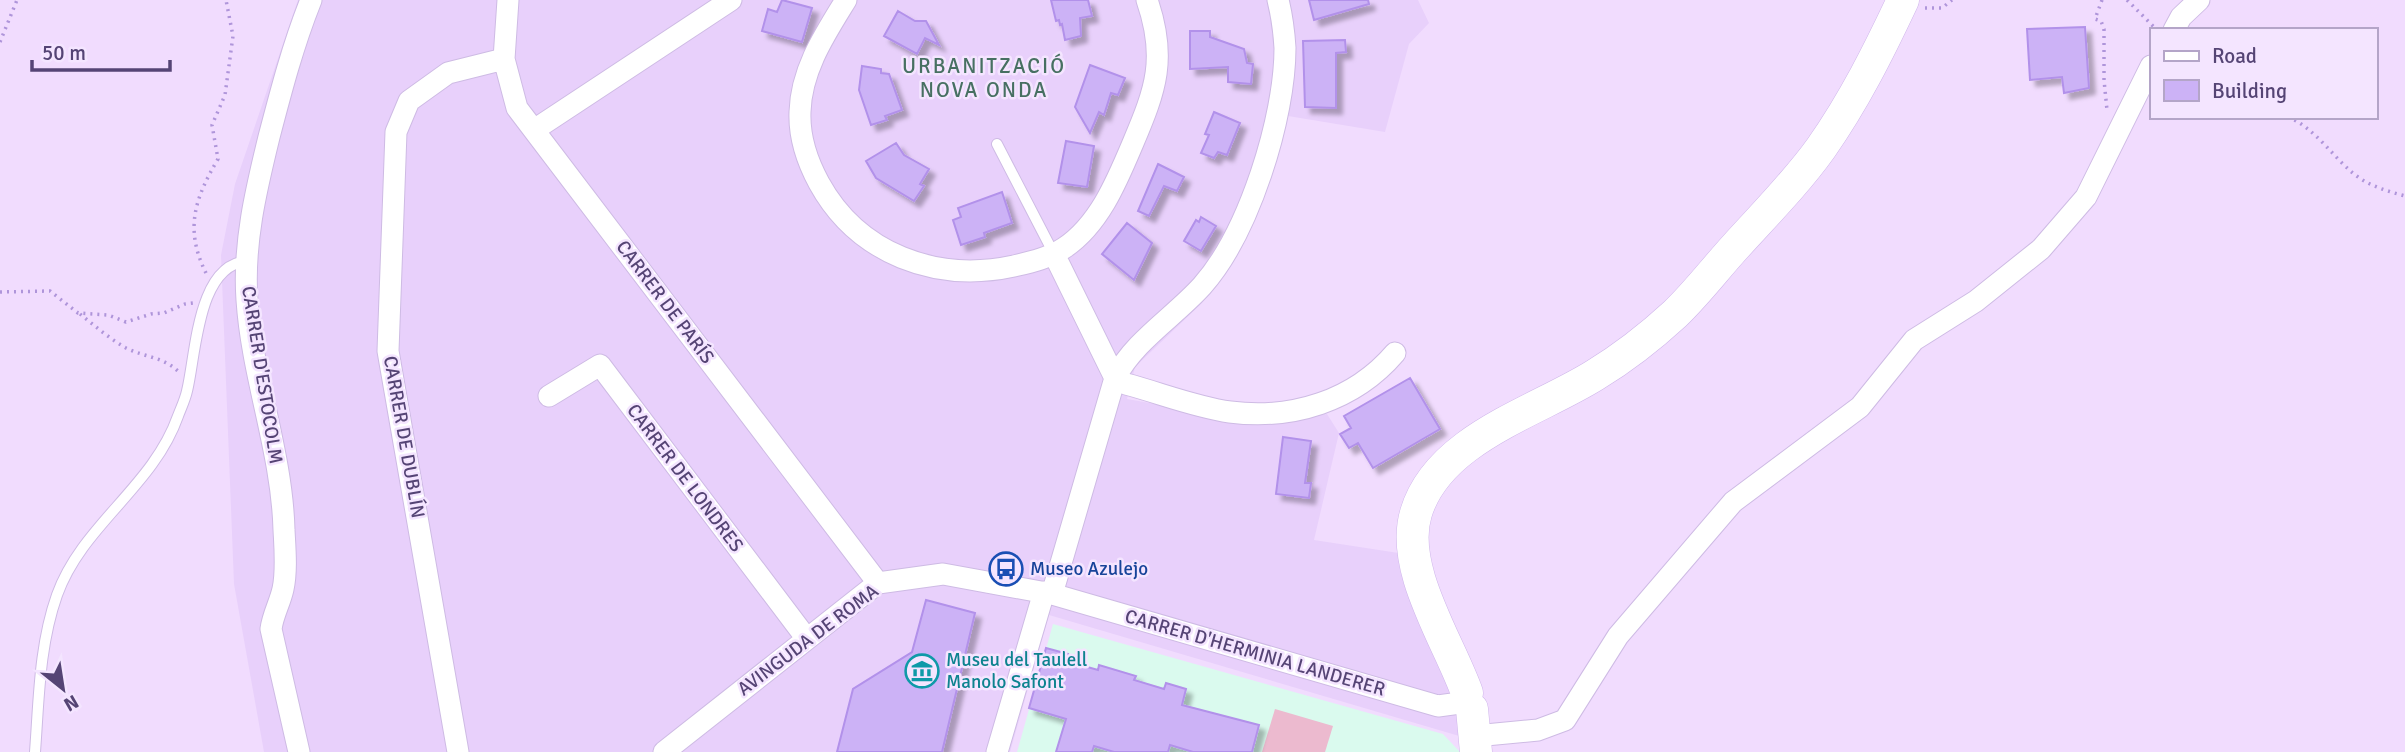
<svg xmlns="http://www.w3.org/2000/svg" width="2405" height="752" viewBox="0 0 2405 752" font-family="Signika,sans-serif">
<defs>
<filter id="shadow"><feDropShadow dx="6" dy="6" stdDeviation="2" flood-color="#0004"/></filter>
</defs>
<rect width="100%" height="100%" fill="#f1dcfe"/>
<!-- residential -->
<path fill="#e8d0fb" d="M298,0h1120l11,23 -20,21 -24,88 -97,-16 -14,46 -48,108 -24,33 -67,64 -8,32 136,24 64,-9 12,19 -25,107 91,14 61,184 -417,-123 -39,137h-746l-30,-168 -13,-329 14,-71z"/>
<!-- education -->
<path fill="#dafaee" d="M1053,624l390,110 17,18h-443z"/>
<!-- green -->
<path fill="#ecbacf" d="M1275,709l58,17 -8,26h-63z"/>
<!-- building -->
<path fill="#ccb2f6" stroke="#b291ea" stroke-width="2" filter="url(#shadow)" d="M782,0l30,8 -10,34 -40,-11 6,-22 9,3z
M1051,0h37l4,16 -12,2 1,18 -16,4 -3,-16 -2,1 -1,-5 -3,1z
M1309,0h59l1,4 -55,16z
M898,11l17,10h11l13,24 -14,-7 -8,16 -33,-18z
M2085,27l4,61 -25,5 -2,-16 -32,3 -3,-51z
M1190,31h20v6l34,12 3,14 6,1 -2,20 -23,-2v-15l-38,2z
M1345,40l1,12 -10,1v55l-31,-1 -2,-66z
M1090,65l35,13 -7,17 -7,-2 -7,22 -5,-3 -9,21 -15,-26z
M862,66l19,3v4l8,1 13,36 -17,6 2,4 -16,5 -12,-35z
M1214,112l26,11 -13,32 -9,-3 -4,6 -13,-5 8,-18 -4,-1z
M1066,141l28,5 -7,41 -29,-4z
M896,143l8,12 25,14 -9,15 4,2 -10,15 -38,-23 -10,-17z
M1158,164l26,13 -7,14 -13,-5 -15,30 -11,-5z
M1002,192l10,31 -28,10 1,4 -24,8 -8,-25 8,-3 -3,-9z
M1201,217l15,9 -15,25 -17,-10 12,-21 3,2z
M1127,223l25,20 -18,37 -32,-26z
M1410,378l30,51 -67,39 -15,-25 -9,5 -9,-14 11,-6 -7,-12z
M1283,437l28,4 -6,42h6l-2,15 -33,-4z
M926,600l49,13 -33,139h-105l16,-63 59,-37z
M1046,648l22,6 -2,7 32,9 1,-5 37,11 -2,4 30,9 2,-6 20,6 -4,16 77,20 -7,27h-59l-23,-7 -2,7h-54l-20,-6 -2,6h-36l10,-33 -37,-11z"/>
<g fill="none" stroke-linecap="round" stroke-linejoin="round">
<defs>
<path id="lane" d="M997,144l57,110
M35,752c4,-53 4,-106 22,-157 25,-70 96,-108 121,-179 3,-8 7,-16 9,-25 9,-36 10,-126 60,-130"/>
<path id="street" d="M508,0l-4,59 13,49 361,475
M846,0c-21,34 -45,70 -46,112 -1,25 7,49 19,71 39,71 117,100 195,83 17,-4 35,-8 50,-18 35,-23 53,-67 69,-105 23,-54 34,-85 14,-143
M2174,30l7,-13 18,-17
M534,130l197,-130
M1054,254l61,124 11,6c34,9 69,23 104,28 62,8 124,-11 165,-59
M549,396l51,-31 207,274
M1052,594l63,-216c19,-37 59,-61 87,-92 47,-53 83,-168 83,-238 -1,-16 -3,-32 -7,-48
M1475,736l63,-6 27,-10 53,-84 115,-134 127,-95 54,-67 62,-39 65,-52 45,-52 65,-131
M299,752l-28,-123c2,-15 9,-26 12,-40 4,-18 2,-40 1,-59 -2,-78 -32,-153 -37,-230 -4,-56 9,-110 22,-163 12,-46 24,-92 42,-137
M458,752l-70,-401 8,-219 13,-31 39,-28 56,-14
M664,752l214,-169 65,-9 109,20 386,112 22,-3
M997,752l47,-160"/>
<path id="secondary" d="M1467,693c-18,-51 -68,-125 -51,-180 22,-74 120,-101 179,-138 28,-17 55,-38 80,-61 21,-20 40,-45 60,-67 29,-32 61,-64 86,-99 33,-47 58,-97 82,-148
M1472,709l4,43"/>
</defs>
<!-- lane casing -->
<use href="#lane" stroke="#cebbe4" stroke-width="12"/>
<!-- street casing -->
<use href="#street" stroke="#cebbe4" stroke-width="23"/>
<!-- secondary casing -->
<use href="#secondary" stroke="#cfb7ea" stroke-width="33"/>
<!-- path -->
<path stroke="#af95da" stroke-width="3.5" stroke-dasharray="2 5" stroke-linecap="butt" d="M2102,0l-7,19 6,2 3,8v51l3,30
M2127,0l28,28
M1925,8h17l10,-8
M0,42l17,-42
M2288,117c27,11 44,39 66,57 15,12 33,17 51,22
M206,273c-22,-44 -11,-75 12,-114l-6,-34 13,-30 8,-59 -7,-36
M0,292l50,-1 28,22 30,2 18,7 25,-8 13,-1 21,-9 8,-1
M80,314c15,12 30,25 46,34 18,9 37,9 52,23"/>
<!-- lane -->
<use href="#lane" stroke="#fff" stroke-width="10"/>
<!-- street -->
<use href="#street" stroke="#fff" stroke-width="21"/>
<!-- secondary -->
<use href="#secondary" stroke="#fff" stroke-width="32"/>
</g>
<!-- icons -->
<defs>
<symbol id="bus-ring" viewBox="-11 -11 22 22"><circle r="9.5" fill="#f4e5ff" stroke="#1a4fb4" stroke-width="1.5"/><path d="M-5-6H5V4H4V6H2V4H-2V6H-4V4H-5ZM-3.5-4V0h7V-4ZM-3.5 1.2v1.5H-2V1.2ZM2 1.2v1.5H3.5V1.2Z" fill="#1a4fb4"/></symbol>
<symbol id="museum-ring" viewBox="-11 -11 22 22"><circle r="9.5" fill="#f4e5ff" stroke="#0f9aa8" stroke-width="1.5"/><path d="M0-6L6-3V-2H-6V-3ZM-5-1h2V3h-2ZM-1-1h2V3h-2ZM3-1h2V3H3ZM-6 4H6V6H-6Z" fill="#0f9aa8"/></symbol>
</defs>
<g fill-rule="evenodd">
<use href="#bus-ring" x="987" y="550" width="38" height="38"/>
<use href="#museum-ring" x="903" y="652" width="38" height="38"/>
</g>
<g text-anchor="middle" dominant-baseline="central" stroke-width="5" stroke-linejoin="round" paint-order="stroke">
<!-- street labels -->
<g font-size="19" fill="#554475" stroke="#f4e5ff">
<text transform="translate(665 302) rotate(53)">CARRER DE PARÍS</text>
<text transform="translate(262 375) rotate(81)">CARRER D'ESTOCOLM</text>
<text transform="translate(404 437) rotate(80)">CARRER DE DUBLÍN</text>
<text transform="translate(685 478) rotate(53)">CARRER DE LONDRES</text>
<text transform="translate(808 640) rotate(-37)">AVINGUDA DE ROMA</text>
<text transform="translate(1255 653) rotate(16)">CARRER D'HERMINIA LANDERER</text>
</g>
<!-- transit labels -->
<g font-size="19" fill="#164399" stroke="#f4e5ff" text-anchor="start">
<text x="1030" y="569">Museo Azulejo</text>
</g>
<!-- culture labels -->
<g font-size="19" fill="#0d838f" stroke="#f4e5ff" text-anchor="start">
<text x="946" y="660">Museu del Taulell<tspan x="946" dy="22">Manolo Safont</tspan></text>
</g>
<!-- neighbourhood labels -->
<g font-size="21" letter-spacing="2" fill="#477062" stroke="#f4e5ff">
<text x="984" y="66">URBANITZACIÓ<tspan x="984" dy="24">NOVA ONDA</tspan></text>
</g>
</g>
<!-- legend -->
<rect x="2150" y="28" width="228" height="91" fill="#f4e5ff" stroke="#b4a5c8" stroke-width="2"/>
<rect x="2164" y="51" width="35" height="10" fill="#ffffff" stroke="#b4a5c8" stroke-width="2"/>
<text x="2212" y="63" font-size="21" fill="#554475">Road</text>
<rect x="2164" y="80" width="35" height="21" fill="#ccb2f6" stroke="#b4a5c8" stroke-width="2"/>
<text x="2212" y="98" font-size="21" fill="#554475">Building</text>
<!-- north arrow -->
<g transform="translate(63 689) rotate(150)" stroke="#f4e5ff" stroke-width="5" paint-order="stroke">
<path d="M0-5L12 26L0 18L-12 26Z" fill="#554475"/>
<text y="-10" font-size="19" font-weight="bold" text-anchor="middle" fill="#554475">N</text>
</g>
<!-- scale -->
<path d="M32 60v10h138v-10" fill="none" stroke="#554475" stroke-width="3.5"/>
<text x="42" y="60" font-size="21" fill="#554475" stroke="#f4e5ff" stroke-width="5" paint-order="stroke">50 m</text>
</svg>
